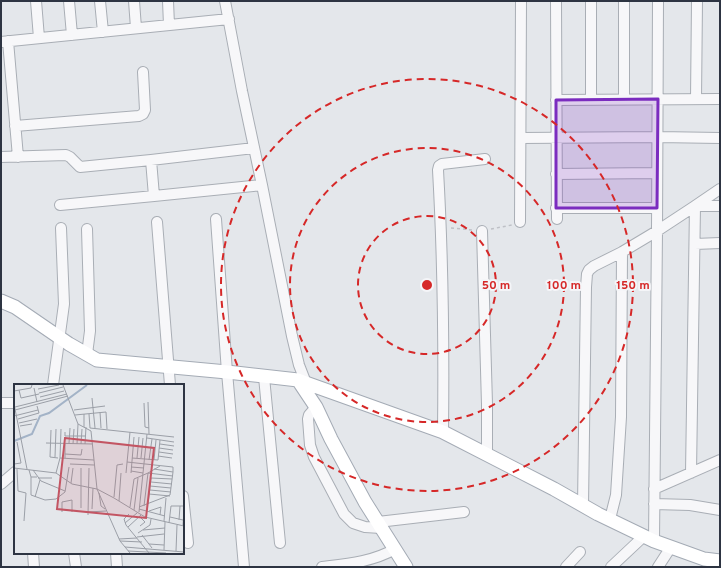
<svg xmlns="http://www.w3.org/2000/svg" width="721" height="568" viewBox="0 0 721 568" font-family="Overpass,sans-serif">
<rect width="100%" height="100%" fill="#e4e7eb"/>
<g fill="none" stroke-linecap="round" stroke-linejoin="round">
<defs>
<path id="minor" d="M36,1l3,37
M69,1l3,34
M100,1l3,31
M134,1l2,27
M168,1l1,24
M225,1l17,90 20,94 30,151 7,29 7,18
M556,1l1,218
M591,1v99
M624,1v98
M8,41l10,116
M1,42l228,-23
M696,99l1,-98
M556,100l164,-1
M15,126l124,-10 4,-2 2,-4 -2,-38
M521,138l137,-1 62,1
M1,157l65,-2 4,2 10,10 71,-7 103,-12
M151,160l3,36
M556,174l101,-1
M60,205l94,-9 108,-11
M556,208h101
M216,219l11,153 17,195
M157,222l13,163
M520,222l1,-221
M482,231l5,173v51
M695,244l25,-1
M87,354l3,-23 -3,-102
M264,377l16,166
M53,385l11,-81 -3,-76
M1,403h14
M316,407l-7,8 -1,4 2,26 4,12 30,57 9,9 12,4 16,1
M443,432c1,-87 0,-174 -5,-262l1,-4 3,-2 43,-5
M691,473l4,-267 25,-17
M1,484l14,-12
M654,489l66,-29
M183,496l5,47
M654,504l36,1 30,5
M583,505l3,-218 1,-13 2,-4 5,-4 28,-14 35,-21 38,-25h25
M610,519l6,-24 5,-78 1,-165
M378,522l86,-10
M654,541l3,-310 1,-230
M33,553l1,14
M74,553l2,14
M116,553l1,14
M322,567c25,-3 50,-5 73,-18
M566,567l14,-15
M611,567l33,-31
M658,567l13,-20"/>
<path id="major" d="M1,301l14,6 54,37 28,16 130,12 71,8 8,3 137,49 111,57 44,25 56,27 50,18 16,2
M298,380l18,27 15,32 34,63 41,65"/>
</defs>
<!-- minor casing -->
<use href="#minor" stroke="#a9aeb5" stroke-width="12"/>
<!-- major casing -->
<use href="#major" stroke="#a4abb5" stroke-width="15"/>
<!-- path -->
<path stroke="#bec0c6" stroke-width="1.5" stroke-dasharray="3 3" stroke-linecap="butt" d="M451,228l22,2
M491,229l21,-4"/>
<!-- minor -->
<use href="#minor" stroke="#f7f7f9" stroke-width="10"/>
<!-- major -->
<use href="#major" stroke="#fff" stroke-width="13"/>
</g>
<!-- marked area -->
<path fill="#7b2cbf" fill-opacity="0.2" stroke="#7b2cbf" stroke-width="3" stroke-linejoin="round" d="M658,99l-1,109h-101v-108z"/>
<!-- distance rings -->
<g fill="none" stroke="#d62828" stroke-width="2" stroke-dasharray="7 5">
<circle cx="427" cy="285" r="69"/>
<circle cx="427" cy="285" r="137"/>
<circle cx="427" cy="285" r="206"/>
</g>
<!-- overview -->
<g transform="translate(14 384)">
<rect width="170" height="170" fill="#e4e7eb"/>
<path fill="none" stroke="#a3b3c7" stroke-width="2" d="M0,57l18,-7 8,-18 9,-3 38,-28"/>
<path fill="none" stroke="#9b9fa7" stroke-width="1" d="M49,1l15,39 13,7 6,58M20,4l3,14M24,5l21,-4M5,6l2,8 18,-4M0,7l17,-3 1,-3M25,9l24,-6M26,13l24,-6M78,14l3,30M134,18l1,32M130,19l1,24 4,1M0,20l13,65M1,23l52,-13M1,26l53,-14M60,26l31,-4M86,28l1,16M70,30v13M75,30l1,14 84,9M61,31l31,-3 1,17M0,32l24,-6M4,35l21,-6 -2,-7M5,39l18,-4M6,42l12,-2M37,46l-1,27 8,1M51,48v4h21M133,54l27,4M32,59l47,1M55,59l1,-15M59,60l1,-15M63,60l1,-20M67,60l1,-15M71,60l1,-17M146,60l14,2M145,64l14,2M145,68l14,2M51,70l16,1 1,-6M144,72l14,2M41,73l1,-28M46,74l34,2M51,74v-14M118,74l26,2 2,-20M123,74l2,-21M127,74l2,-20M135,76l3,-21M140,76l2,-20M113,78l46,5v5M0,80l7,-1 -4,-21M56,80l24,1M117,83l13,1M0,84l42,5 16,11 25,5 17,9 31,19 39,9M3,85l1,22 8,2 -2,28M15,86l2,7h6M19,86l8,11 24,10M117,87l12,2M42,89l4,-15 1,-29M112,89l4,-41M117,89l3,-36M17,93v18l14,5 11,-1 9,-7 4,-25M24,94h14M137,94l21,1M137,98l21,2M57,99l2,-15M136,102l21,2M83,105l23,52 10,12M136,106l21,2M85,109l2,13 4,3M135,110l21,2M21,113l5,-17M100,113l3,-32 6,-1M105,117l2,-28M134,120l3,-26M130,122l4,-33 12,-7M116,123l4,-28 14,-6 25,3M125,123l31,-12 3,-23 -19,-3M67,124v-40M78,125l1,-21M125,125l26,7M120,126l4,-32M135,127l12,-4 -1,8M48,128v-10l10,-2v12M74,128l18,-1M125,128l8,-78M115,130l-5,5 2,6 23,28M74,131l1,-47M125,132l6,6 -5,4M156,133l13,3M165,136l1,-14M150,137l2,-23M111,139l12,-10M155,139l2,-17h13M169,141l1,-14M114,143l13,-12M129,146l22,-2M124,149l12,-8 1,-6M128,151l10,13M123,153l27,-3M105,155l18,-1M106,157l22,1M135,160l15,1M111,163l59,5M150,166l1,-28M114,167l38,2M162,167l1,-26"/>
<path fill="#c35563" fill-opacity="0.15" stroke="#c35563" stroke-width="2" d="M51,54l89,10 -8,70 -89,-9z"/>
<rect width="170" height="170" fill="none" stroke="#2d3442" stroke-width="2"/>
</g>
<circle cx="427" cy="285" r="6" fill="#d62828" stroke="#f4f5f8" stroke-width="2"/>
<g font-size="12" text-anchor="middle" font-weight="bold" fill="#d62828" stroke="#f4f5f8" stroke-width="4" stroke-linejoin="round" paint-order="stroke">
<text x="496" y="289">50 m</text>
<text x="564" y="289">100 m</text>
<text x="633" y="289">150 m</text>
</g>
<!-- border -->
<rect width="721" height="568" fill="none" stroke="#2d3442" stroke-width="4"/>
</svg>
